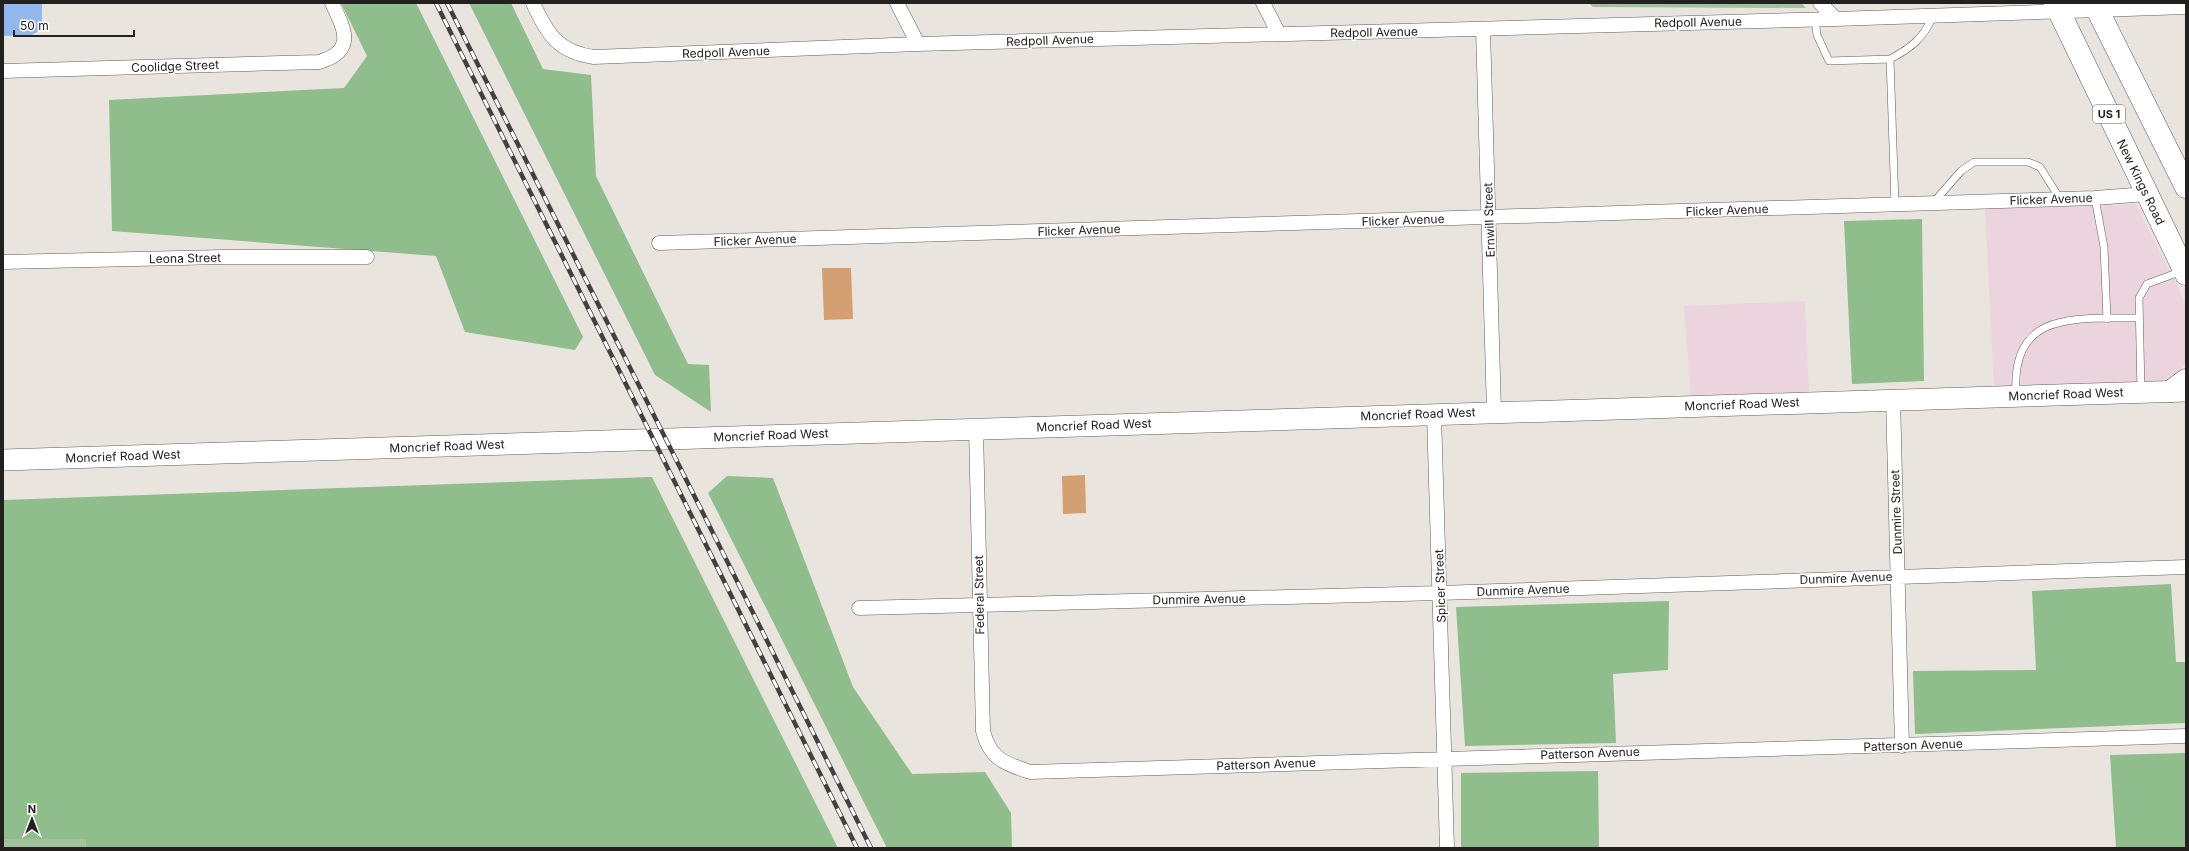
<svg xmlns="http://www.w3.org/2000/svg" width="2189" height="851" viewBox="0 0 2189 851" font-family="Inter,sans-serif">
<rect width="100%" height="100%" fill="#eae4df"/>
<!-- commercial -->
<path fill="#ecd4df" d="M2136,204l50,100v59l-7,8 -19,11 -166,7 -9,-180z
M1805,301l4,94 -118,3 -7,-92z"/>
<!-- green -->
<path fill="#a0c29d" d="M1589,3h212l5,5 -213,-1z
M3,839h82l1,9h-83z"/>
<!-- forest -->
<path fill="#8fbd8b" d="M341,3h75l167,334 -8,13 -110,-18 -29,-76 -324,-25 -3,-131 235,-12 23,-32z
M469,3h42l32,66 48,6 5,101 92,188 21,1 2,47 -56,-37z
M1922,219l2,162 -72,3 -8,-163z
M727,476l46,2 80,209 59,87 73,-2 26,41 1,35h-125l-179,-355z
M652,477l186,371h-752l-1,-9h-82v-339z
M2171,584l5,78h10v61l-271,11 -2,-63 123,-1 -4,-79z
M1669,601l-1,69 -55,4 3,69 -151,3 -9,-139z
M2186,753v95h-70l-6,-93z
M1598,771l1,77h-138v-75z"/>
<!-- water -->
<path fill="#92b7ec" d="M3,3h39v23l-3,5 -8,4 -28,1z"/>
<!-- building -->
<path fill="#d4a072" d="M822,268h29l2,51 -29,1z
M1085,475l1,38 -23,1 -1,-38z"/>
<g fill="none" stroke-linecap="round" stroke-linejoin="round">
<defs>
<path id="lane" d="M1815,19l2,16 12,26 61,-2 5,145
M1890,59c21,-11 33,-20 43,-43
M2095,198l9,49 3,72
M1933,203l28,-32 13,-9h54l12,5 20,32
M2141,392l-2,-94 8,-14 35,-13
M2016,394c-5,-85 61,-75 123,-76"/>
<path id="street" d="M533,3c14,31 25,49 61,54l324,-13 918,-25 350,-12
M897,3l21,41
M1263,3l16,31
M1820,3l16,16
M1483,29l11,383
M3,71l316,-9c37,-11 26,-32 13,-59
M659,243l1436,-45 52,-4
M3,262l220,-5h144
M1893,399l9,347
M1434,414l13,434
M976,429l7,302c7,28 21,32 47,41l1156,-36
M859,608l581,-15 746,-26"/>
<path id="secondary" d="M3,460l2183,-69"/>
<path id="highway" d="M2055,3l131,271
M2094,3l92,184
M2171,391l15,-11"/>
</defs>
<!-- lane casing -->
<use href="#lane" stroke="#615c58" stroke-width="8"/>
<!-- street casing -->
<use href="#street" stroke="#615c58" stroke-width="15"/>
<!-- secondary casing -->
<use href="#secondary" stroke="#615c58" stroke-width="22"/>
<!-- highway casing -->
<use href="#highway" stroke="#615c58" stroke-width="23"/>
<!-- lane -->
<use href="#lane" stroke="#fff" stroke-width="7"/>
<!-- street -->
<use href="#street" stroke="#fff" stroke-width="14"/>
<!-- secondary -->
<use href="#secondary" stroke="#fff" stroke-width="21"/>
<!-- highway -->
<use href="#highway" stroke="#fff" stroke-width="22"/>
<defs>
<path id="rail" d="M436,3l421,845
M447,3l424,845"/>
</defs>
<!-- rail casing -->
<use href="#rail" stroke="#43403e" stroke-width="4.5"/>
<!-- rail -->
<use href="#rail" stroke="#fff" stroke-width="3" stroke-dasharray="9" stroke-linecap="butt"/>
</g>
<g text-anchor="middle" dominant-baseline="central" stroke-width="3.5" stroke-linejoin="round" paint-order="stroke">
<!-- shield labels -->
<rect fill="#fff" stroke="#656462" stroke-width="1" x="2093" y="105" width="32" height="18" rx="3"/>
<g font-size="11" font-weight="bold" fill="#23211f">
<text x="2109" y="114">US 1</text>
</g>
<!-- street labels -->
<g font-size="12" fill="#23211f" stroke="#fff">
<text transform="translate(1698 22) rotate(-1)">Redpoll Avenue</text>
<text transform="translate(1374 32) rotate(-1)">Redpoll Avenue</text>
<text transform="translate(1050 40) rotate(-2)">Redpoll Avenue</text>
<text transform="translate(726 52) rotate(-2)">Redpoll Avenue</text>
<text transform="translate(175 66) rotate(-2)">Coolidge Street</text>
<text transform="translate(2141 182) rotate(64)">New Kings Road</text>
<text transform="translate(2051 199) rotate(-2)">Flicker Avenue</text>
<text transform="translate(1727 210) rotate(-2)">Flicker Avenue</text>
<text transform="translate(1403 220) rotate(-2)">Flicker Avenue</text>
<text transform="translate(1489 220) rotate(-92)">Ernwill Street</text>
<text transform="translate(1079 230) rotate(-2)">Flicker Avenue</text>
<text transform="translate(755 240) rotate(-2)">Flicker Avenue</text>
<text transform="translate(185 258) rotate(-1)">Leona Street</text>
<text transform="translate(2066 394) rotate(-2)">Moncrief Road West</text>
<text transform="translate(1742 404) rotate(-2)">Moncrief Road West</text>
<text transform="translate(1418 414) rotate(-2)">Moncrief Road West</text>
<text transform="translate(1094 425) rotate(-2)">Moncrief Road West</text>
<text transform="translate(771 435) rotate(-2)">Moncrief Road West</text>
<text transform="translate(447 446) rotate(-2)">Moncrief Road West</text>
<text transform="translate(123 456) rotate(-2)">Moncrief Road West</text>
<text transform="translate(1896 512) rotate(-92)">Dunmire Street</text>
<text transform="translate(1846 578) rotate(-2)">Dunmire Avenue</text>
<text transform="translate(1440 586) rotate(-92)">Spicer Street</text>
<text transform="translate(1523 590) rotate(-2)">Dunmire Avenue</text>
<text transform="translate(979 595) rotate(-91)">Federal Street</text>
<text transform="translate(1199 599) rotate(-1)">Dunmire Avenue</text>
<text transform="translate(1913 745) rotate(-2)">Patterson Avenue</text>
<text transform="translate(1590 753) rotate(-2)">Patterson Avenue</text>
<text transform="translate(1266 764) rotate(-2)">Patterson Avenue</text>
</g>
</g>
<!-- border -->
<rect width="2189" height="851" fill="none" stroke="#23211f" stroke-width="8"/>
<!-- north arrow -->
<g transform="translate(32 819)" stroke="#ffffff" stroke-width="3" paint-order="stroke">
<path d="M0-3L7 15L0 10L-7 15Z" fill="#23211f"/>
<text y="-6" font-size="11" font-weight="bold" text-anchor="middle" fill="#23211f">N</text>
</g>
<!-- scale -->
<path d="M14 30v6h120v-6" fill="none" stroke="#23211f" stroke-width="2"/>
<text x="20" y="30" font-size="12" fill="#23211f" stroke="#ffffff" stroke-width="3" paint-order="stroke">50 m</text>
</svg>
